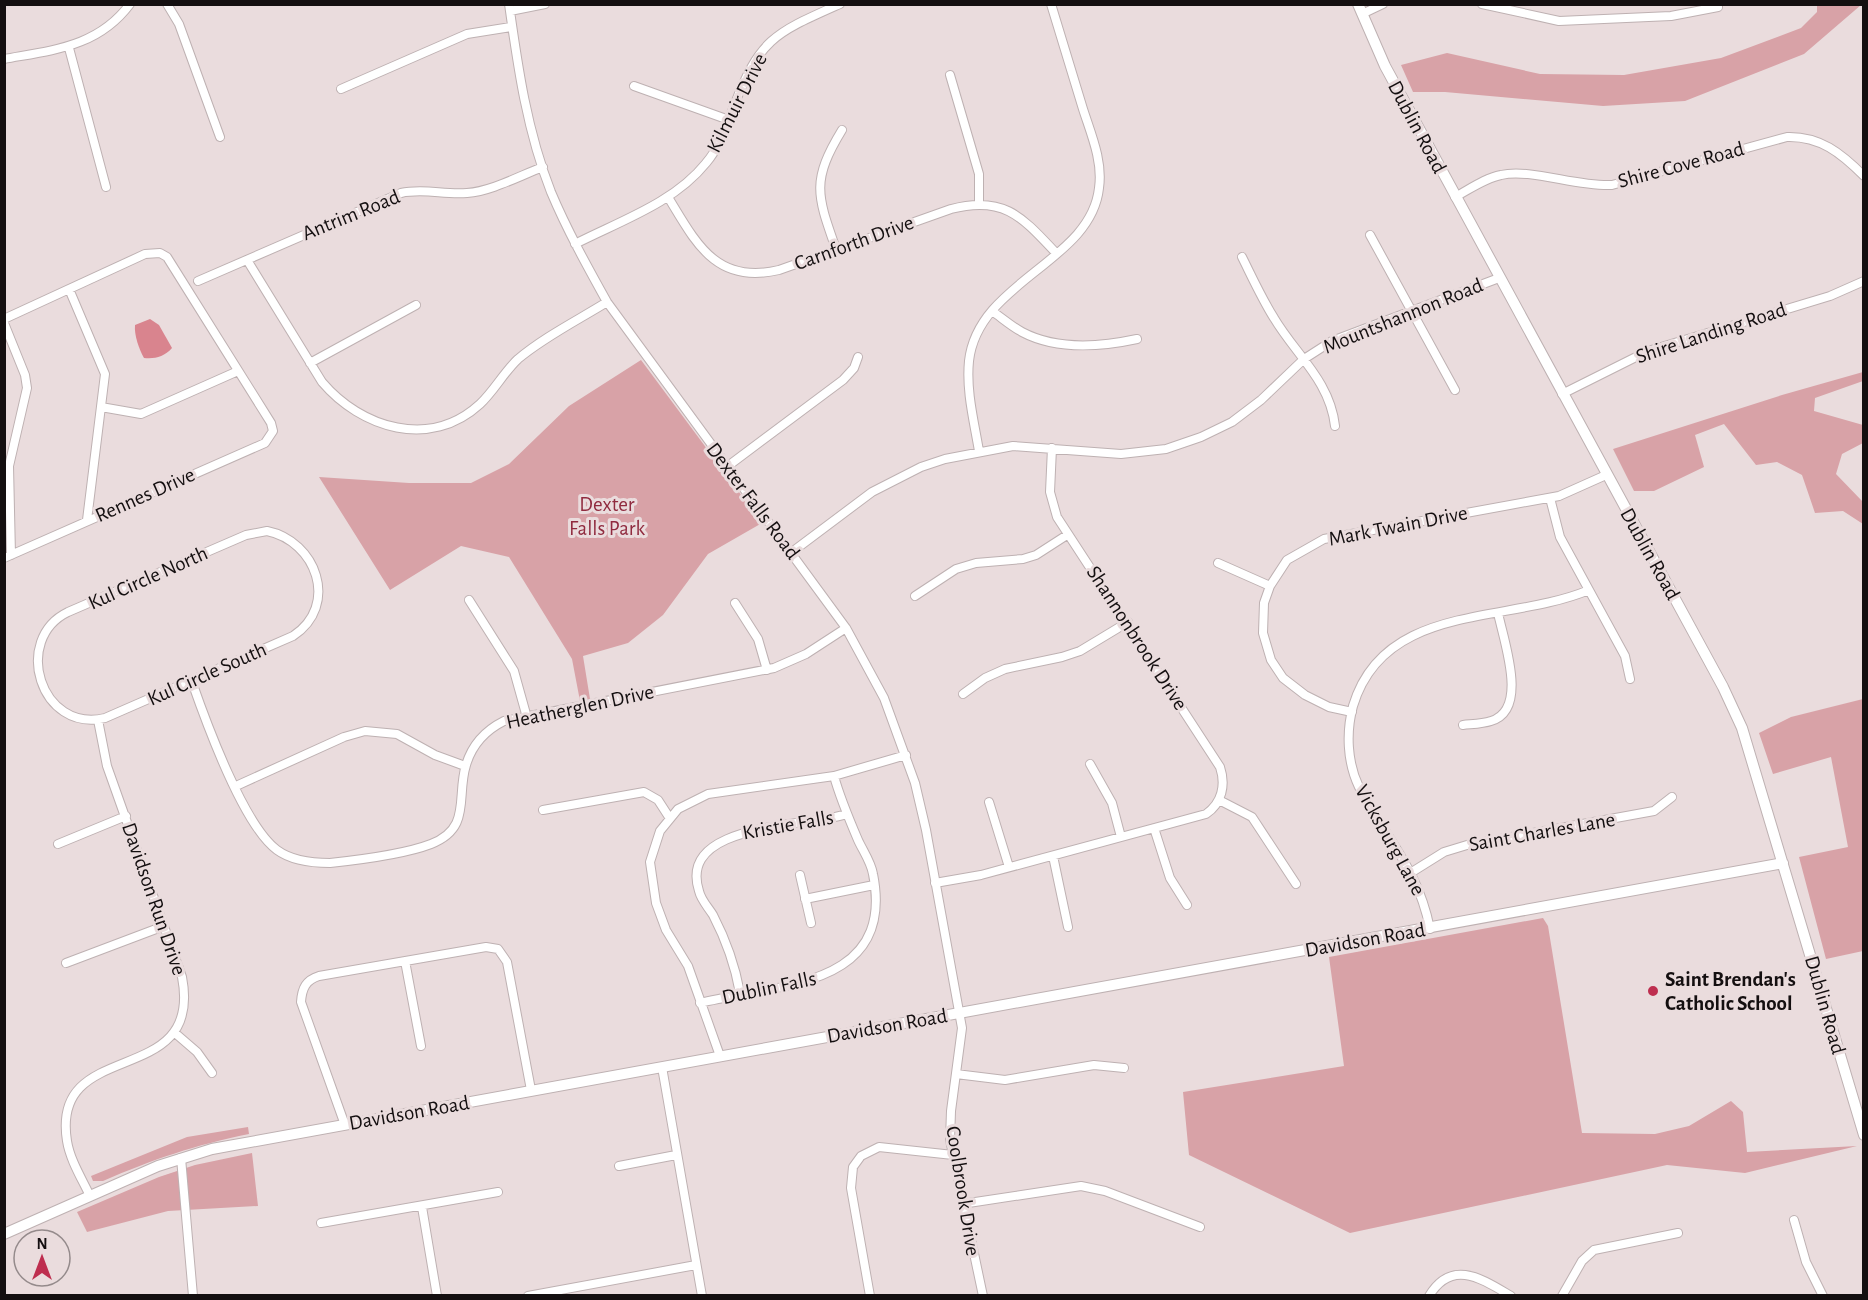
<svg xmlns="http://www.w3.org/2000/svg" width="1868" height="1300" viewBox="0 0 1868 1300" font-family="'Alegreya Sans',sans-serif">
<rect width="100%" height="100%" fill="#eadcdd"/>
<!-- green -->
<path fill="#d8a2a7" d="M1817,5h44l-57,49 -119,47 -82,5 -158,-14h-32l-12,-27 46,-12 93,21 84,1 97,-17 80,-30 16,-16z
M641,360l121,163 -54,31 -45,61 -35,28 -45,13 7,43 -10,2 -8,-42 -63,-102 -48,-11 -71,44 -71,-113 90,6h62l38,-19 60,-58z
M1863,372v9l-48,17 -1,13 49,14v18l-21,11 -6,20 27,28v22l-20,-13 -28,2 -13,-38 -25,-13 -21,3 -32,-41 -29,11 9,32 -50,24h-20l-21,-42 169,-54z
M1863,699v252l-37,8 -27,-102 49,-10 -17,-90 -58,17 -14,-41 32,-16z
M1543,918l5,8 34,207 73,1 34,-8 42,-25 12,11 4,40 110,-6 -112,27 -78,-8 -317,68 -161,-78 -6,-63 161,-26 -15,-109z
M248,1127l1,7c-54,11 -95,25 -146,47h-10l-2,-5 96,-39z
M252,1153l6,53 -90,5 -81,21 -10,-20 82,-35 36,-12z"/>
<!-- water -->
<path fill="#d9848e" d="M150,319l9,6 13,23c-8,9 -17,11 -28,10 -5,-9 -10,-23 -9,-33z"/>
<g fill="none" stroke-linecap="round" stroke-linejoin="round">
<defs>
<path id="minor" d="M167,4l12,20 41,113
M509,4c9,64 18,127 42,188 16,38 36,74 56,110l239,326 38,70 31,85 11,47 36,198 -11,83 -1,29 33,156
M1482,4l77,17 112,-5 47,-9
M510,11l35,-7
M1362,14l21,-10
M69,48l37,139
M4,59c49,-9 94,-12 126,-55
M950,75l29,99v29
M634,86l95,34
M341,89l126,-55 44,-7
M668,197c28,46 48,88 111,73l172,-61c53,-14 71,8 105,44
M1455,197c15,-8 30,-19 46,-22 29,-7 76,12 111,10l175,-48c33,-1 54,16 77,39
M1370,235l85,155
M575,244c45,-23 99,-41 131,-81 14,-16 20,-37 28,-57 26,-68 41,-73 106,-102
M836,249c-19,-54 -25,-68 6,-119
M1242,257c10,20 20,42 32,61 22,37 56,63 61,108
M247,260l75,122c39,46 108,68 158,22 14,-13 24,-32 38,-45 26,-22 60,-39 89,-57
M198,281l203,-88c23,-5 43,2 66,0 25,-2 52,-17 76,-26
M69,289l36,85 -18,146
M992,311c10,7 19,15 30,21 34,18 78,15 115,7
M4,319l141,-65 15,-1 7,4 104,166 2,8 -8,12 -261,115
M4,323l21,52 2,13 -18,78 2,89
M310,363l106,-58
M1562,394l86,-43 182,-55 34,-15
M101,407l40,7 97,-43
M979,451c-5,-30 -13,-60 -10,-90 9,-80 122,-99 130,-173 4,-27 -8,-54 -16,-79 -11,-35 -21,-70 -32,-105
M728,466l115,-86 11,-12 4,-11
M1550,498l10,39 65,119 5,23
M267,531c49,10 73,74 26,105l-188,82c-65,15 -93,-79 -37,-106l178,-77z
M792,552l80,-60 49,-25 24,-8 68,-13 108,8 45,-5 35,-12 31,-15 29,-22 43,-41 28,-18 167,-63
M1218,563l52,23
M915,596l41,-27 20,-6 47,-4 13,-4 31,-20
M469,600l45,71 12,43
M735,603l23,36 9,31
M192,682c14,40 52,144 85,168 15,11 35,13 53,13 28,-3 75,-9 101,-19 41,-16 25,-47 35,-79 6,-20 20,-35 38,-44l270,-53 32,-14 40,-26
M963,694l22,-16 20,-9 57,-12 18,-6 48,-29
M1352,712l-23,-5 -24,-12 -22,-17 -12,-18 -8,-27 1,-30 6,-17 17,-26 37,-21 235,-43 47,-21
M1463,725c9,-1 19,-1 28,-4 38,-11 13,-79 7,-108
M1090,764l22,39 9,34
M236,786l108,-49 21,-6 32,3 38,21 30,11
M1219,800l33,17 44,67
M989,802l20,65
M543,810l101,-18 14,8 11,17
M1154,828l16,50 17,27
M58,844l68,-28
M1053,856l15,71
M1412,872l32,-20 23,-7 187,-34 18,-14
M800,875l11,48
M935,883l46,-8 225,-61c16,-11 20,-29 14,-47l-163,-250 -7,-25 2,-44
M805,899l69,-14
M1430,929c-12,-61 -44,-90 -71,-142 -12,-25 -13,-55 -6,-81 31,-104 155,-82 236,-116
M405,961l16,85
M66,963l98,-37
M740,993c-5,-28 -14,-53 -27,-78 -5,-8 -12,-15 -14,-24 -22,-69 109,-64 148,-77
M700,1003c76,-19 196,-14 173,-129 -2,-12 -10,-23 -15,-34 -9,-21 -18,-42 -24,-64
M175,1033l22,19 15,21
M720,1056l-32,-90 -22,-36 -10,-27 -6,-41 10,-31 18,-22 30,-15 126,-18 72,-21
M662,1067l40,229
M956,1074l49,6 89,-15 30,3
M345,1125l-44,-123c1,-14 5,-22 18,-26l167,-29 12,2 9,13 24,128
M181,1158l12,138
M619,1166l57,-11
M90,1196c-8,-17 -20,-36 -23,-55 -17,-106 137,-50 115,-164l-75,-211 -9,-46
M962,1204l119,-18 24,5 95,36
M422,1207l15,89
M1794,1220l12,42 17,34
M321,1223l177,-31
M528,1296l168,-31
M870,1296l-19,-108 2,-21 8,-11 18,-9 74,8
M1429,1296c23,-38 53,-17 82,0
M1562,1296l20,-35 12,-11 84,-17"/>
<path id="major" d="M1358,4l27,62 338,621 19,41 122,407
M4,1234l154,-68 54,-17 1571,-286"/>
</defs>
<!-- minor casing -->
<use href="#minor" stroke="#beb1b2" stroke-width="10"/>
<!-- major casing -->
<use href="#major" stroke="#beb1b2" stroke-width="12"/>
<!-- minor -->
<use href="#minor" stroke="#fff" stroke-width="8"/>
<!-- major -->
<use href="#major" stroke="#fff" stroke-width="10"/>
</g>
<!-- markers -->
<circle fill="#be2e4f" stroke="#eadcdd" stroke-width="2" cx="1653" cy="991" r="6"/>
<g text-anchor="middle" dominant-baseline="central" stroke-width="6" stroke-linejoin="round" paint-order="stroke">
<!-- street labels -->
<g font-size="21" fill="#140f10" stroke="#eadcdd">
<text transform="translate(737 103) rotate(-63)">Kilmuir Drive</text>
<text transform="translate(1417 127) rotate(62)">Dublin Road</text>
<text transform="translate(1681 165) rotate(-15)">Shire Cove Road</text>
<text transform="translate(351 215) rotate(-22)">Antrim Road</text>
<text transform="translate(854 243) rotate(-20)">Carnforth Drive</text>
<text transform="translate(1403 316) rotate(-22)">Mountshannon Road</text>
<text transform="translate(1711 333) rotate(-18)">Shire Landing Road</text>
<text transform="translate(145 495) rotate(-24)">Rennes Drive</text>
<text transform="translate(753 501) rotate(53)">Dexter Falls Road</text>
<text transform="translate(1398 526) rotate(-11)">Mark Twain Drive</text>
<text transform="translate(1650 554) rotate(61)">Dublin Road</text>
<text transform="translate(148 578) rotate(-24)">Kul Circle North</text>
<text transform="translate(1137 638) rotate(57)">Shannonbrook Drive</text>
<text transform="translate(207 674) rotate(-24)">Kul Circle South</text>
<text transform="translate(580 707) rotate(-12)">Heatherglen Drive</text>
<text transform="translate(788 825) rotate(-10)">Kristie Falls</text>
<text transform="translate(1542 832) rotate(-10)">Saint Charles Lane</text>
<text transform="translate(1390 840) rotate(61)">Vicksburg Lane</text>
<text transform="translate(154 899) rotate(71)">Davidson Run Drive</text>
<text transform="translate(1365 940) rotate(-10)">Davidson Road</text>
<text transform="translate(769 988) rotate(-12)">Dublin Falls</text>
<text transform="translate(1825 1005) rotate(74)">Dublin Road</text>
<text transform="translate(887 1026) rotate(-10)">Davidson Road</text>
<text transform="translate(409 1113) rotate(-10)">Davidson Road</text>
<text transform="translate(963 1191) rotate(81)">Coolbrook Drive</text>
</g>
<!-- park labels -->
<g font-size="21" fill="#902b3f" stroke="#eadcdd">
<text x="607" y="504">Dexter<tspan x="607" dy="24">Falls Park</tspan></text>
</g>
<!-- poi labels -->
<g font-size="21" font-weight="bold" fill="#140f10" stroke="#eadcdd" text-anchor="start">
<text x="1665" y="979">Saint Brendan's<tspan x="1665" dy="24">Catholic School</tspan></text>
</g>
</g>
<!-- border -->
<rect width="1868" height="1300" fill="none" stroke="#140f10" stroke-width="12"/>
<!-- north arrow -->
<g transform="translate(42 1258)"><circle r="28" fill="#eadcdd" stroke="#948a8b" stroke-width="1.5"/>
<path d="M0-4.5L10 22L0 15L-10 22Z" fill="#be2e4f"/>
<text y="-9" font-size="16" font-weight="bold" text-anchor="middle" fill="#140f10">N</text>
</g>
</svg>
